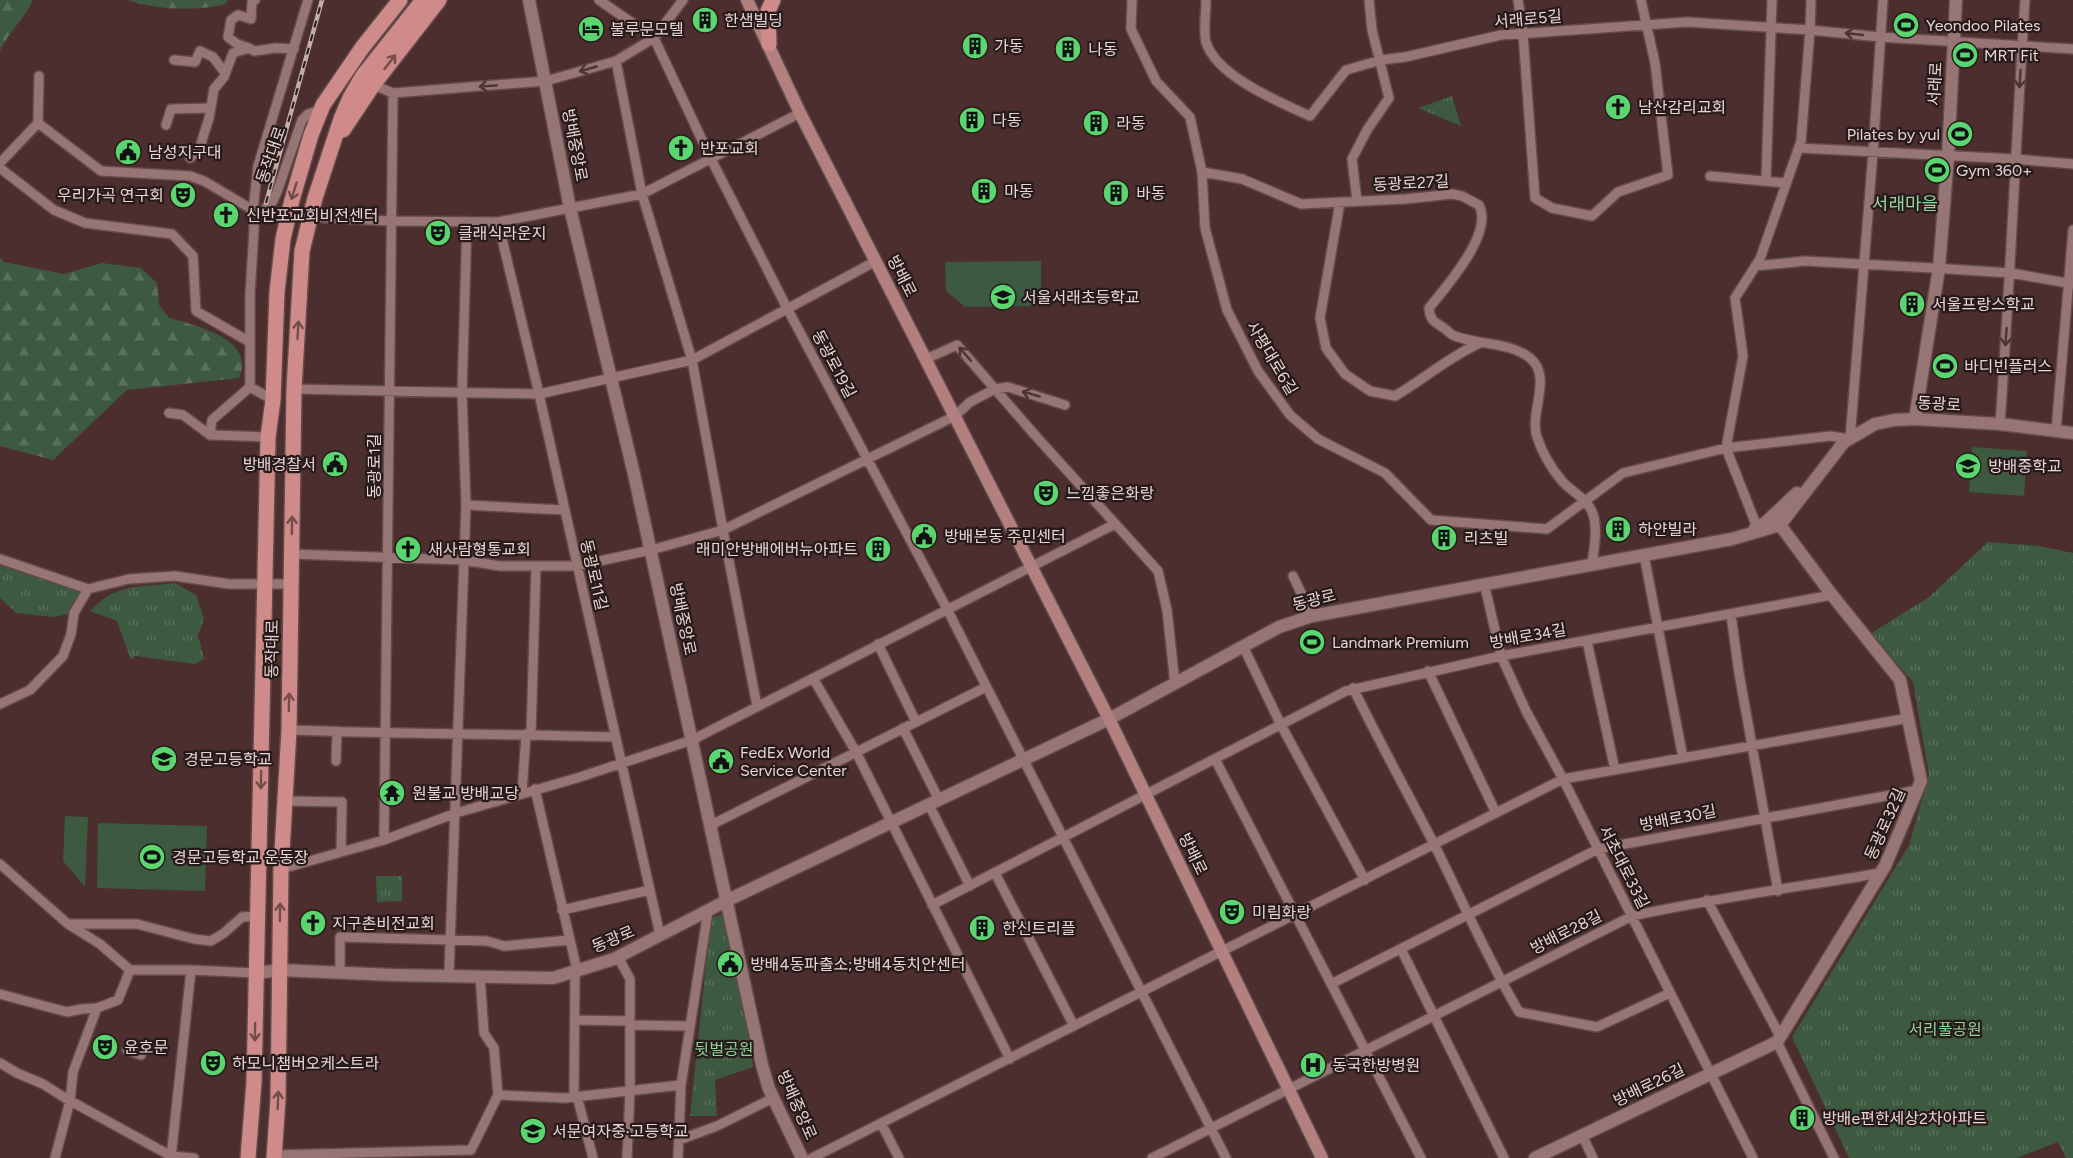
<svg xmlns="http://www.w3.org/2000/svg" width="2073" height="1158" viewBox="0 0 2073 1158" font-family="Figtree,'Noto Sans KR',sans-serif">
<defs>
<pattern id="forest-firs" width="22" height="20" patternUnits="userSpaceOnUse" patternTransform="scale(1.5)"><rect width="22" height="20" fill="#3d5940"/><path d="M5 1l3.5 6h-7zM16 11l3.5 6h-7z" fill="#59705b"/></pattern>
<pattern id="park-tufts" width="24" height="20" patternUnits="userSpaceOnUse" patternTransform="scale(1.5)"><rect width="24" height="20" fill="#3d5940"/><path d="M3 7l-1-3M5 7V3M7 7l1-3M15 17l-1-3M17 17v-4M19 17l1-3" fill="none" stroke="#59705b"/></pattern>
</defs>
<rect width="100%" height="100%" fill="#4b2e2d"/>
<!-- forest -->
<path fill="url(#forest-firs)" d="M0,0h33c-8,19 -25,32 -33,51z
M127,0h101l-4,5c-32,6 -67,5 -97,-5z
M0,257l4,5 60,12 38,-11 39,5 16,15 2,22 10,13c26,7 88,21 70,60l-112,12 -74,70 -53,-14z"/>
<!-- park -->
<path fill="url(#park-tufts)" d="M1452,96l9,30 -43,-18z
M1988,542l51,4 34,7v605h-7l-8,-16 -41,16h-168l-57,-121 117,-192 20,-70 -16,-93 -43,-48 59,-37z
M0,564l80,28 -10,22 -18,3 -36,-4 -16,-15z
M175,583l21,12 8,24 -6,16 6,24 -9,5 -60,-8 -4,4 -14,-39 -27,-10c28,-29 48,-23 85,-28z
M376,876h26v25l-25,1z
M730,912l12,61 11,94 -38,13 2,36h-27l21,-198z"/>
<!-- garden -->
<path fill="#3d5940" d="M1041,261v45l-76,1 -19,-16 -1,-29z
M1972,447l55,4 -3,45 -55,-4z
M65,816l23,1 -3,70 -22,-26z
M98,823l109,3 -2,65 -108,-3z"/>
<g fill="none" stroke-linecap="round" stroke-linejoin="round">
<defs>
<path id="minor" d="M599,0l55,38 57,121 76,149 160,301 279,549
M1132,0l-1,29 25,52 34,36 12,55 3,56 22,82 31,61 32,44 28,24 67,34 46,47 116,9 76,-56 103,-25 104,-12 20,3 23,-287 10,-152
M1206,0c0,13 -3,30 0,42 10,34 73,60 104,74l36,-46 35,-10 24,-3 96,-22 186,-13 123,8 70,7 193,12
M1518,0l5,34 12,164 17,10 40,8 26,-24 50,-17 -13,-112 -14,-63
M249,48l-12,-4 -9,-7 3,-17 7,-5 13,4 1,-17 3,-2
M174,60l21,2 5,-11 13,6 12,16
M616,61l26,133 50,166 31,170 34,176
M39,76l-1,47 63,48 89,5 14,5 49,29 9,2 11,-11 4,-9 25,-72 6,-6 13,-4
M373,85l20,8 153,-12 70,-20 38,-23 29,-38
M166,125l5,-16 40,-1
M1799,148l216,11 58,5
M190,158l9,-8 10,-32 5,-29 10,-12 9,-24 16,-5 5,3 22,-3 18,1
M0,163l38,-40
M0,168l54,42 31,13 87,11 21,22 3,55 52,30
M1202,172l40,7 59,25 105,-5 46,-5 10,2 17,9c15,28 -33,82 -50,103 1,13 6,14 15,20 4,3 7,7 11,8 23,9 55,6 75,22 23,19 -1,54 7,79 5,15 14,31 25,44 10,11 26,18 31,33 5,16 1,34 -1,50
M1710,176l76,7
M1766,181l6,-181
M1357,201l-5,-42 15,-29 22,-32 -17,-68 -3,-30
M1340,202l-20,116 6,30 19,26 25,17 25,5c29,-17 55,-40 85,-53
M310,217l80,4 108,1 144,-28 158,-81
M498,222l41,172 121,541
M1755,266l50,-5 128,7 78,5 62,11
M926,359l31,-14 77,89 124,137 9,39 8,74
M250,387l-38,33 -2,15 58,2
M294,389l245,5 153,-34 184,-99
M273,400l-23,-13v-93l4,-64 -1,-20 5,-44 50,-166
M169,413l14,2 27,20
M2000,424c10,-141 16,-283 25,-424
M2056,431l17,-201
M466,505l98,5
M1757,527l-31,-79 17,-92 -8,-58 25,-39 41,-118 9,-111 1,-30
M291,554l172,6 37,6h76l75,-16 72,-20 232,-114 15,-14 25,-13 13,-2 57,18
M1644,555l39,203
M0,559l88,30
M1293,576l19,40
M1484,583l17,73 25,55 37,68 190,379
M88,589l41,-10 46,-3 54,8h62
M1731,615l8,58 39,218
M1587,641l28,129
M878,644l38,78
M1243,646l38,79 84,155
M1428,671l68,142
M813,678l43,74 154,307
M1353,688c26,53 54,104 81,156 28,56 53,114 85,168l78,15 73,-34
M0,704l30,-14 33,-34 8,-22 3,-21 14,-24
M903,728l36,72
M289,730c109,4 217,4 326,7
M531,734l5,-168
M1215,759l206,399
M336,761l1,-29
M535,789l42,181
M522,793l4,-59
M285,801l57,1 -1,50
M929,805l41,81
M711,825l275,-138
M384,840l9,-747
M0,864l68,60 32,20 30,26h61l66,3
M281,869l103,-29 72,-27 121,-35 115,-38 423,-216
M995,873l79,153
M1707,900l73,136
M932,905l414,-214 155,-35 331,-61
M562,910l88,-20
M71,924h66l57,15 17,2 13,-8 18,-16 16,-1
M1401,949l103,209
M618,957l12,22v112l-3,67
M340,971v-34l147,4 17,5 66,-6
M449,974l17,-469 -4,-112 5,-171
M1331,984l267,-135 320,-59
M0,994l67,18 15,-3 15,-1 21,-8 12,-30
M575,1020l55,1
M630,1025l60,1
M1777,1042l57,116
M127,1050l14,5
M0,1063l17,10 26,11 22,14 106,58 23,2
M498,1095l67,3 116,-13
M577,1096l16,62
M574,1097l1,-126
M881,1123l18,35
M1582,1135l11,23
M679,1140l38,-14 56,-28
M274,1155l197,-5 27,-55 -4,-47 -10,-15 -4,-57
M55,1158l15,-57 3,-29 24,-64
M171,1158l20,-188
M678,1158l3,-73 27,-174
M812,1158l751,-379 346,-61
M1152,1158l480,-242c82,-18 166,-29 249,-43"/>
<path id="tertiary" d="M529,0l41,208 64,266 128,591 7,24 33,69
M1915,419l24,-151 9,-112 8,-156
M1755,528l10,-5 32,-30
M257,973l22,-3 114,5 160,3 61,-19 114,-59 381,-181 170,-92 33,-11 420,-77 48,-14 64,-83 31,-18 19,-4 21,-1 85,5 73,9
M1535,1158l242,-116 108,-176 36,-85 -21,-101 -68,-85 -52,-70"/>
<path id="secondary" d="M747,0l53,113 309,606 213,439"/>
<path id="primary" d="M769,44l-1,-33 5,-11
M343,130l30,-45 66,-85
M248,1158l6,-76 14,-645 5,-37 4,-108 6,-53 9,-39 19,-65 12,-30 39,-57 38,-48
M274,1158l4,-58 3,-231 8,-139 5,-341 8,-138 13,-53 26,-79 9,-21 12,-21 61,-77"/>
</defs>
<!-- minor casing -->
<use href="#minor" stroke="#634a4a" stroke-width="12"/>
<!-- tertiary casing -->
<use href="#tertiary" stroke="#634a4a" stroke-width="15"/>
<!-- secondary casing -->
<use href="#secondary" stroke="#634a4a" stroke-width="15"/>
<!-- primary casing -->
<use href="#primary" stroke="#634a4a" stroke-width="18"/>
<!-- minor -->
<use href="#minor" stroke="#977574" stroke-width="9"/>
<!-- tertiary -->
<use href="#tertiary" stroke="#977574" stroke-width="12"/>
<!-- secondary -->
<use href="#secondary" stroke="#b2807e" stroke-width="12"/>
<!-- primary -->
<use href="#primary" stroke="#ce8b89" stroke-width="15"/>
<defs>
<path id="rail" d="M266,203l56,-203"/>
</defs>
<!-- rail casing -->
<use href="#rail" stroke="#c3adac" stroke-width="4.5"/>
<!-- rail -->
<use href="#rail" stroke="#271a1a" stroke-width="2" stroke-dasharray="7" stroke-linecap="butt"/>
</g>
<!-- one-way arrows -->
<defs><path id="oneway-shaft" d="M-6 0H5M1.5-3L5.5 0L1.5 3" fill="none" stroke-width="1.6" stroke-linecap="round" stroke-linejoin="round" transform="scale(1.5)"/></defs>
<g stroke="#493535">
<use href="#oneway-shaft" transform="translate(1854 34) rotate(-174)"/>
<use href="#oneway-shaft" transform="translate(588 69) rotate(164)"/>
<use href="#oneway-shaft" transform="translate(2020 79) rotate(94)"/>
<use href="#oneway-shaft" transform="translate(488 86) rotate(176)"/>
<use href="#oneway-shaft" transform="translate(2006 337) rotate(94)"/>
<use href="#oneway-shaft" transform="translate(965 354) rotate(-131)"/>
<use href="#oneway-shaft" transform="translate(1031 394) rotate(-164)"/>
</g>
<g stroke="#724d4c">
<use href="#oneway-shaft" transform="translate(390 62) rotate(-52)"/>
<use href="#oneway-shaft" transform="translate(294 191) rotate(107)"/>
<use href="#oneway-shaft" transform="translate(298 330) rotate(-87)"/>
<use href="#oneway-shaft" transform="translate(292 525) rotate(-89)"/>
<use href="#oneway-shaft" transform="translate(289 702) rotate(-89)"/>
<use href="#oneway-shaft" transform="translate(261 780) rotate(91)"/>
<use href="#oneway-shaft" transform="translate(280 912) rotate(-89)"/>
<use href="#oneway-shaft" transform="translate(255 1032) rotate(91)"/>
<use href="#oneway-shaft" transform="translate(278 1100) rotate(-88)"/>
</g>
<!-- icons -->
<defs>
<symbol id="building-disc" viewBox="-11 -11 22 22"><circle r="9.5" fill="#5ad56f" stroke="#271a1a"/><path d="M-4-6H4V6H1V3H-1V6H-4ZM-2.5-4.3h1.7v1.8h-1.7ZM.8-4.3h1.7v1.8H.8ZM-2.5-1h1.7V.8h-1.7ZM.8-1h1.7V.8H.8Z" fill="#111"/></symbol>
<symbol id="stadium-disc" viewBox="-11 -11 22 22"><circle r="9.5" fill="#5ad56f" stroke="#271a1a"/><path d="M0-5a6.5 5 0 1 0 0 10a6.5 5 0 1 0 0-10ZM-3.5-1.8h7v3.6h-7Z" fill="#111"/></symbol>
<symbol id="hotel-disc" viewBox="-11 -11 22 22"><circle r="9.5" fill="#5ad56f" stroke="#271a1a"/><path d="M-6-4.5h1.5V1H6V5H4.5V3h-9V5H-6ZM-4 0a1.8 1.8 0 1 1 3.6 0ZM.5 0V-2.5h3Q6-2.5 6 0Z" fill="#111"/></symbol>
<symbol id="church-disc" viewBox="-11 -11 22 22"><circle r="9.5" fill="#5ad56f" stroke="#271a1a"/><path d="M-1.2-6h2.4v3.5h3.3v2.4h-3.3V6h-2.4V-.1h-3.3v-2.4h3.3Z" fill="#111"/></symbol>
<symbol id="civic-disc" viewBox="-11 -11 22 22"><circle r="9.5" fill="#5ad56f" stroke="#271a1a"/><path d="M-.6-6.5H3V-4.5H.6V-3L4-1V1h2V6H-6V1h2V-1L-.6-3ZM-1.2 2.5V6h2.4V2.5Z" fill="#111"/></symbol>
<symbol id="theatre-disc" viewBox="-11 -11 22 22"><circle r="9.5" fill="#5ad56f" stroke="#271a1a"/><path d="M-5-5.5Q0-4 5-5.5V0Q5 5 0 6Q-5 5-5 0ZM-3.3-2.5H-1v1.5H-3.3ZM1-2.5H3.3v1.5H1ZM-2.8 1Q0 5.5 2.8 1Z" fill="#111"/></symbol>
<symbol id="school-disc" viewBox="-11 -11 22 22"><circle r="9.5" fill="#5ad56f" stroke="#271a1a"/><path d="M0-5L7-2L0 1L-7-2ZM-4 1L0 2.5L4 1V4Q0 6-4 4Z" fill="#111"/></symbol>
<symbol id="temple-disc" viewBox="-11 -11 22 22"><circle r="9.5" fill="#5ad56f" stroke="#271a1a"/><path d="M0-6L5-2H3V0L6.5 2.5H4V6H1.5V3h-3V6H-4V2.5H-6.5L-3 0V-2H-5Z" fill="#111"/></symbol>
<symbol id="hospital-disc" viewBox="-11 -11 22 22"><circle r="9.5" fill="#5ad56f" stroke="#271a1a"/><path d="M-5-5h3v3.5h4V-5h3V5h-3V1.5h-4V5h-3Z" fill="#111"/></symbol>
</defs>
<g fill-rule="evenodd">
<use href="#building-disc" x="690" y="5" width="30" height="30"/>
<use href="#stadium-disc" x="1891" y="10" width="30" height="30"/>
<use href="#hotel-disc" x="576" y="14" width="30" height="30"/>
<use href="#building-disc" x="960" y="31" width="30" height="30"/>
<use href="#building-disc" x="1053" y="34" width="30" height="30"/>
<use href="#stadium-disc" x="1950" y="40" width="30" height="30"/>
<use href="#church-disc" x="1603" y="92" width="30" height="30"/>
<use href="#building-disc" x="957" y="105" width="30" height="30"/>
<use href="#building-disc" x="1081" y="108" width="30" height="30"/>
<use href="#stadium-disc" x="1945" y="119" width="30" height="30"/>
<use href="#church-disc" x="666" y="133" width="30" height="30"/>
<use href="#civic-disc" x="113" y="137" width="30" height="30"/>
<use href="#stadium-disc" x="1922" y="155" width="30" height="30"/>
<use href="#building-disc" x="969" y="176" width="30" height="30"/>
<use href="#building-disc" x="1101" y="178" width="30" height="30"/>
<use href="#theatre-disc" x="168" y="180" width="30" height="30"/>
<use href="#church-disc" x="211" y="200" width="30" height="30"/>
<use href="#theatre-disc" x="423" y="218" width="30" height="30"/>
<use href="#school-disc" x="988" y="282" width="30" height="30"/>
<use href="#building-disc" x="1897" y="289" width="30" height="30"/>
<use href="#stadium-disc" x="1930" y="351" width="30" height="30"/>
<use href="#civic-disc" x="320" y="449" width="30" height="30"/>
<use href="#school-disc" x="1953" y="451" width="30" height="30"/>
<use href="#theatre-disc" x="1031" y="478" width="30" height="30"/>
<use href="#building-disc" x="1603" y="514" width="30" height="30"/>
<use href="#civic-disc" x="909" y="521" width="30" height="30"/>
<use href="#building-disc" x="1429" y="523" width="30" height="30"/>
<use href="#church-disc" x="393" y="534" width="30" height="30"/>
<use href="#building-disc" x="863" y="534" width="30" height="30"/>
<use href="#stadium-disc" x="1297" y="627" width="30" height="30"/>
<use href="#school-disc" x="149" y="744" width="30" height="30"/>
<use href="#civic-disc" x="706" y="746" width="30" height="30"/>
<use href="#temple-disc" x="377" y="778" width="30" height="30"/>
<use href="#stadium-disc" x="137" y="842" width="30" height="30"/>
<use href="#theatre-disc" x="1217" y="897" width="30" height="30"/>
<use href="#church-disc" x="298" y="908" width="30" height="30"/>
<use href="#building-disc" x="967" y="913" width="30" height="30"/>
<use href="#civic-disc" x="715" y="949" width="30" height="30"/>
<use href="#theatre-disc" x="90" y="1032" width="30" height="30"/>
<use href="#theatre-disc" x="198" y="1048" width="30" height="30"/>
<use href="#hospital-disc" x="1298" y="1050" width="30" height="30"/>
<use href="#building-disc" x="1787" y="1103" width="30" height="30"/>
<use href="#school-disc" x="518" y="1116" width="30" height="30"/>
</g>
<g text-anchor="middle" dominant-baseline="central" stroke-width="4.5" stroke-linejoin="round" paint-order="stroke">
<!-- street labels -->
<g font-size="16" fill="#e7d4d3" stroke="#271a1a">
<text transform="translate(1528 19) rotate(-5)">서래로5길</text>
<text transform="translate(1935 84) rotate(-87)">서래로</text>
<text transform="translate(575 145) rotate(79)">방배중앙로</text>
<text transform="translate(271 155) rotate(-71)">동작대로</text>
<text transform="translate(1411 183) rotate(-3)">동광로27길</text>
<text transform="translate(902 276) rotate(63)">방배로</text>
<text transform="translate(1272 358) rotate(59)">사평대로6길</text>
<text transform="translate(834 364) rotate(62)">동광로19길</text>
<text transform="translate(1939 404) rotate(3)">동광로</text>
<text transform="translate(374 466) rotate(-90)">동광로1길</text>
<text transform="translate(594 575) rotate(77)">동광로11길</text>
<text transform="translate(1314 600) rotate(-14)">동광로</text>
<text transform="translate(683 619) rotate(78)">방배중앙로</text>
<text transform="translate(1528 636) rotate(-10)">방배로34길</text>
<text transform="translate(272 649) rotate(-89)">동작대로</text>
<text transform="translate(1678 818) rotate(-11)">방배로30길</text>
<text transform="translate(1885 824) rotate(-66)">동광로32길</text>
<text transform="translate(1193 854) rotate(64)">방배로</text>
<text transform="translate(1624 867) rotate(63)">서초대로33길</text>
<text transform="translate(1566 932) rotate(-27)">방배로28길</text>
<text transform="translate(613 939) rotate(-23)">동광로</text>
<text transform="translate(1649 1085) rotate(-26)">방배로26길</text>
<text transform="translate(797 1105) rotate(66)">방배중앙로</text>
</g>
<!-- poi labels -->
<g font-size="16" fill="#e7d4d3" stroke="#271a1a" text-anchor="start">
<text x="724" y="20">한샘빌딩</text>
<text x="1926" y="25">Yeondoo Pilates</text>
<text x="610" y="29">불루문모텔</text>
<text x="994" y="46">가동</text>
<text x="1088" y="49">나동</text>
<text x="1984" y="55">MRT Fit</text>
<text x="1638" y="107">남산감리교회</text>
<text x="992" y="120">다동</text>
<text x="1116" y="123">라동</text>
<text x="1940" y="134" text-anchor="end">Pilates by yul</text>
<text x="700" y="148">반포교회</text>
<text x="148" y="152">남성지구대</text>
<text x="1956" y="170">Gym 360+</text>
<text x="1004" y="191">마동</text>
<text x="1136" y="193">바동</text>
<text x="164" y="195" text-anchor="end">우리가곡 연구회</text>
<text x="246" y="215">신반포교회비전센터</text>
<text x="458" y="233">클래식라운지</text>
<text x="1022" y="297">서울서래초등학교</text>
<text x="1932" y="304">서울프랑스학교</text>
<text x="1964" y="366">바디빈플러스</text>
<text x="316" y="464" text-anchor="end">방배경찰서</text>
<text x="1988" y="466">방배중학교</text>
<text x="1066" y="493">느낌좋은화랑</text>
<text x="1638" y="529">하얀빌라</text>
<text x="944" y="536">방배본동 주민센터</text>
<text x="1464" y="538">리츠빌</text>
<text x="428" y="549">새사람형통교회</text>
<text x="858" y="549" text-anchor="end">래미안방배에버뉴아파트</text>
<text x="1332" y="642">Landmark Premium</text>
<text x="740" y="752">FedEx World<tspan x="740" dy="18">Service Center</tspan></text>
<text x="184" y="759">경문고등학교</text>
<text x="412" y="793">원불교 방배교당</text>
<text x="172" y="857">경문고등학교 운동장</text>
<text x="1252" y="912">미림화랑</text>
<text x="332" y="923">지구촌비전교회</text>
<text x="1002" y="928">한신트리플</text>
<text x="750" y="964">방배4동파출소;방배4동치안센터</text>
<text x="124" y="1047">윤호문</text>
<text x="232" y="1063">하모니챔버오케스트라</text>
<text x="1332" y="1065">동국한방병원</text>
<text x="1822" y="1118">방배e편한세상2차아파트</text>
<text x="552" y="1131">서문여자중·고등학교</text>
</g>
<!-- park labels -->
<g font-size="16" fill="#8dd394" stroke="#271a1a">
<text x="1945" y="1029">서리풀공원</text>
<text x="724" y="1049">뒷벌공원</text>
</g>
<!-- neighbourhood labels -->
<g font-size="18" fill="#97d49d" stroke="#271a1a">
<text x="1905" y="204">서래마을</text>
</g>
</g>
</svg>
